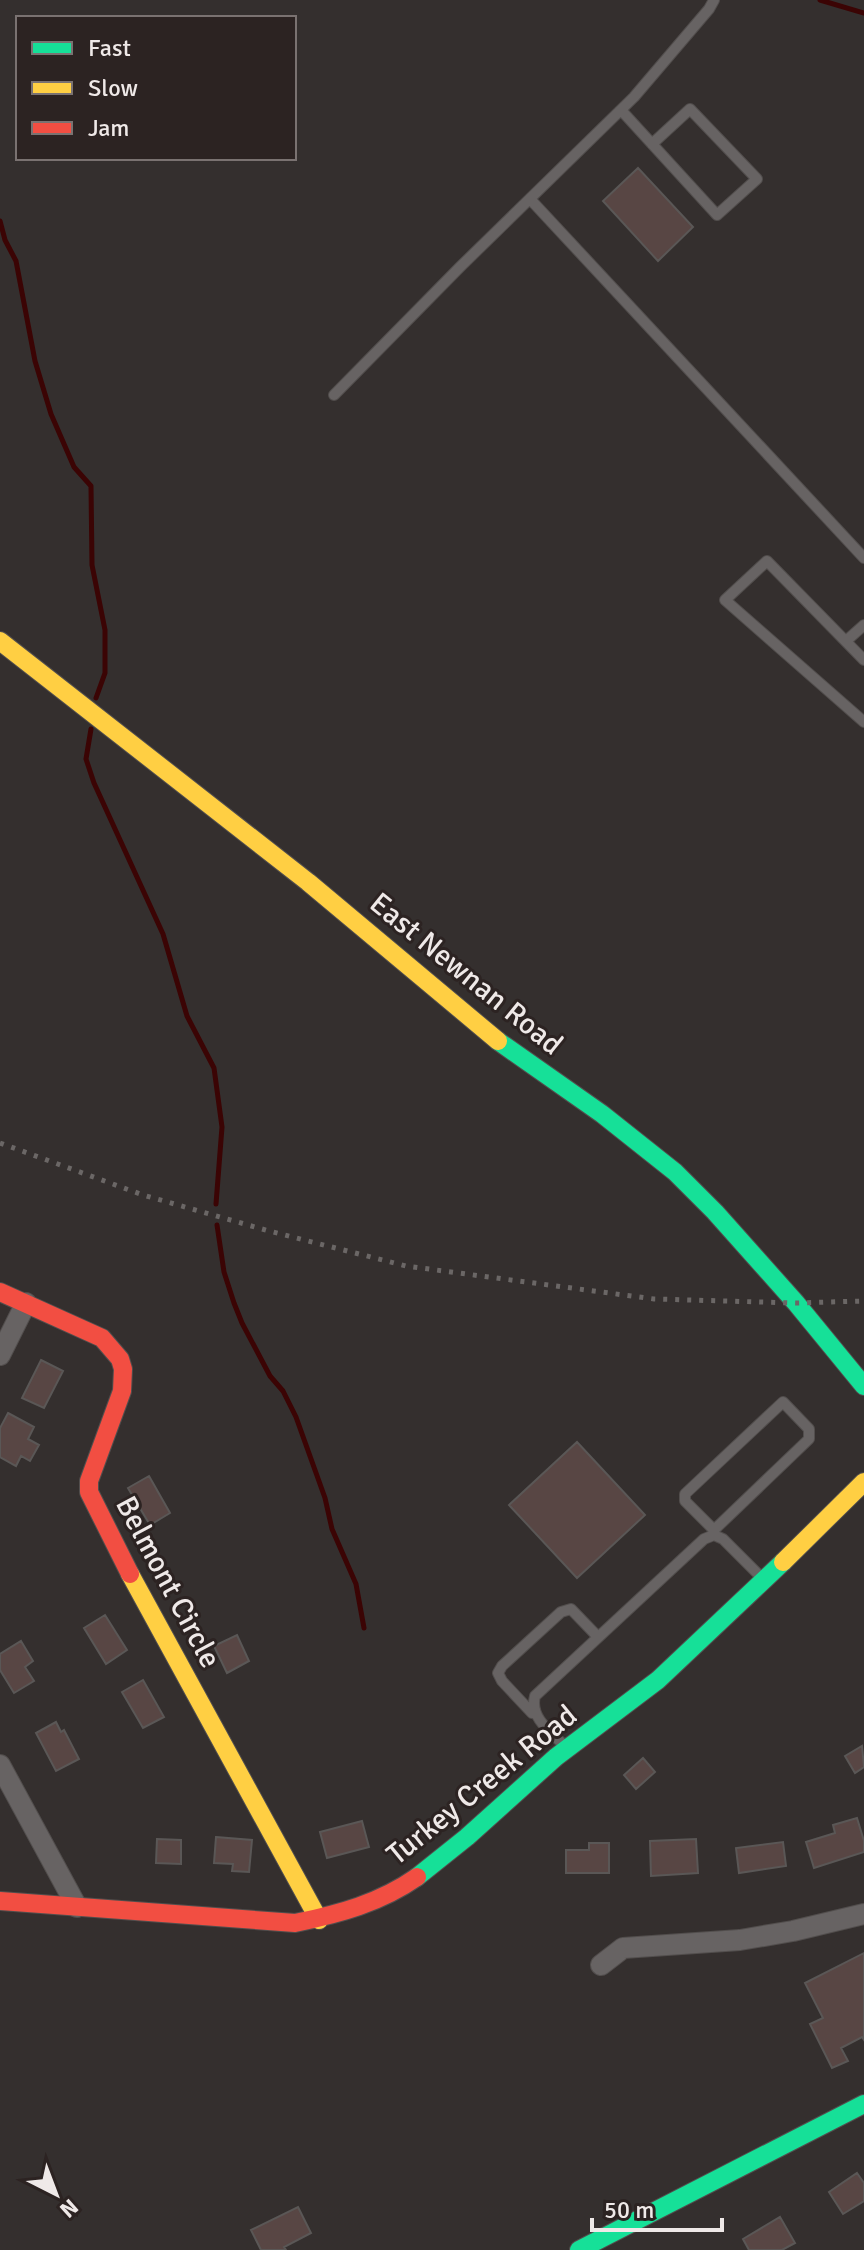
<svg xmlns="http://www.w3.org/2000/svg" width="864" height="2250" viewBox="0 0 864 2250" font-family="Signika,sans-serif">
<rect width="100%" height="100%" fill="#342f2e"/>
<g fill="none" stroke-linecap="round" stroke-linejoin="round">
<!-- stream -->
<path stroke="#3b0404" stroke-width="5" d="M820,0l44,13
M0,221l5,19 11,21 19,100 16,53 23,53 17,19 1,79 13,65v43l-9,25
M91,729l-5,30 8,24 69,151 24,82 27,52 8,59 -6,77
M217,1225l7,47 10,31 8,20 28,53 13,15 13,26 29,81 7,31 24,55 8,44"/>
</g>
<!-- building -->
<path fill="#584644" stroke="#5a5756" stroke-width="2" d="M638,168l55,59 -35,34 -55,-60z
M41,1360l22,11 -19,37 -22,-10z
M8,1413l26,14 -6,12 11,6 -9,16 -9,-5 -5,10 -16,-9v-29z
M577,1442l68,73 -68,63 -68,-73z
M149,1476l21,37 -20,12 -22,-37z
M105,1615l22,35 -21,14 -22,-36z
M237,1635l12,26 -22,12 -13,-27z
M21,1641l12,20 -8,6 9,14 -20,12 -14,-23v-16z
M143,1680l21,37 -21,11 -21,-36z
M56,1722l5,10 3,-2 15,29 -23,12 -20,-38z
M862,1746l2,21 -9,6 -10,-17z
M643,1758l12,14 -19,17 -12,-14z
M857,1818l7,23v11l-50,16 -8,-26 29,-9 -2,-8z
M362,1821l7,26 -42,11 -7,-26z
M216,1837l36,3 -3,32 -17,-1 1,-7 -19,-1z
M157,1839l24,1v24l-25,-1z
M696,1839l2,34 -47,3 -1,-35z
M783,1842l3,24 -47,7 -3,-25z
M589,1843h20v30h-43v-23h23z
M864,1953v87l-2,-3 -21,11 7,13 -16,7 -22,-44 13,-6 -18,-35z
M857,2173l7,10v18l-21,13 -14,-22z
M298,2207l13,26 -27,14 2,3h-25l-10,-20z
M780,2217l15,26 -13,7h-33l-6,-11z"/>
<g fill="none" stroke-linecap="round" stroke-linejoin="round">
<defs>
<path id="lane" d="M621,110l96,105 40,-36 -67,-70 -38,35
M530,199l334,359
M334,395l126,-128 174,-170 75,-88 5,-9
M846,641l18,-16
M864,660l-97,-99 -42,39 139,122
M714,1530l-29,-29v-7l98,-92 26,27v10l-95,91v5
M532,1713l-30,-32 -4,-8 4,-7 59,-54 10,-3 27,28
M567,1748c-15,-15 -38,-30 -32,-52l169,-157 10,-4 9,4 39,39"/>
<path id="street" d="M0,1355l26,-52
M0,1765l77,142
M601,1965l22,-17 117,-8 53,-9 71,-17"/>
<path id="fast" d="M498,1041l104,73 73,58 40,40 81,91 68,83
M417,1877l50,-40 89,-80 102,-77 125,-118
M579,2250l285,-146"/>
<path id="slow" d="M0,641l308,241 190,159
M783,1562l81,-80
M130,1574l189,346"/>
<path id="jam" d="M0,1292l102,46 18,21 3,10 -1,22 -33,90v11l41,82
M0,1901l295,22c44,-9 85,-20 122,-46"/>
</defs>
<!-- lane casing -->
<use href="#lane" stroke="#524e4d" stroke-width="12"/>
<!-- street casing -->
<use href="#street" stroke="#524e4d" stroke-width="22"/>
<!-- fast casing -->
<use href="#fast" stroke="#524e4d" stroke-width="20"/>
<!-- slow casing -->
<use href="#slow" stroke="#524e4d" stroke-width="20"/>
<!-- jam casing -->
<use href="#jam" stroke="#524e4d" stroke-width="20"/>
<!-- lane -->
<use href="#lane" stroke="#676363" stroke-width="10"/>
<!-- street -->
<use href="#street" stroke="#676363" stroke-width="20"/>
<!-- fast -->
<use href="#fast" stroke="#16e098" stroke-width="18"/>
<!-- slow -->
<use href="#slow" stroke="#ffcf43" stroke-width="18"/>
<!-- jam -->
<use href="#jam" stroke="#f24e42" stroke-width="18"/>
<!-- rail -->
<path stroke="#6b6766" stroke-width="5" stroke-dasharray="4 8" stroke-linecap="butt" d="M0,1143l143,52 126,36 137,35 248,33 142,4 68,-2"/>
</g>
<g text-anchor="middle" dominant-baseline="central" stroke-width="6" stroke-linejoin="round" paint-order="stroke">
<!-- street labels -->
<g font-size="30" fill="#efe9e8" stroke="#2c2322">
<text transform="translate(466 974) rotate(39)">East Newnan Road</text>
<text transform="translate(168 1582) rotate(62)">Belmont Circle</text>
<text transform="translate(482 1785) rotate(-39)">Turkey Creek Road</text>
</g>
</g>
<!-- legend -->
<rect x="16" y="16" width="280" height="144" fill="#2c2322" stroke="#7a7271" stroke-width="2"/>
<rect x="32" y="42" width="40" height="12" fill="#16e098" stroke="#7a7271" stroke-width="2"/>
<text x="88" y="56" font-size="24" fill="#efe9e8">Fast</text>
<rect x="32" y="82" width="40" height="12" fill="#ffcf43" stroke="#7a7271" stroke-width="2"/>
<text x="88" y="96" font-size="24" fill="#efe9e8">Slow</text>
<rect x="32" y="122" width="40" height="12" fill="#f24e42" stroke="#7a7271" stroke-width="2"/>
<text x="88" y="136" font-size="24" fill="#efe9e8">Jam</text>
<!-- north arrow -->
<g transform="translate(56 2194) rotate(138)" stroke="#2c2322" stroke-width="6" paint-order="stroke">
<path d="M0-6L14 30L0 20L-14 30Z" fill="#efe9e8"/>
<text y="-12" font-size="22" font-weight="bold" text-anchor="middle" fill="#efe9e8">N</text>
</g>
<!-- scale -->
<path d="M592 2218v12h130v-12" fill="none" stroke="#efe9e8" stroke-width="4"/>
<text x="604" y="2218" font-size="24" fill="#efe9e8" stroke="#2c2322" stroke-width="6" paint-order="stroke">50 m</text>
</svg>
